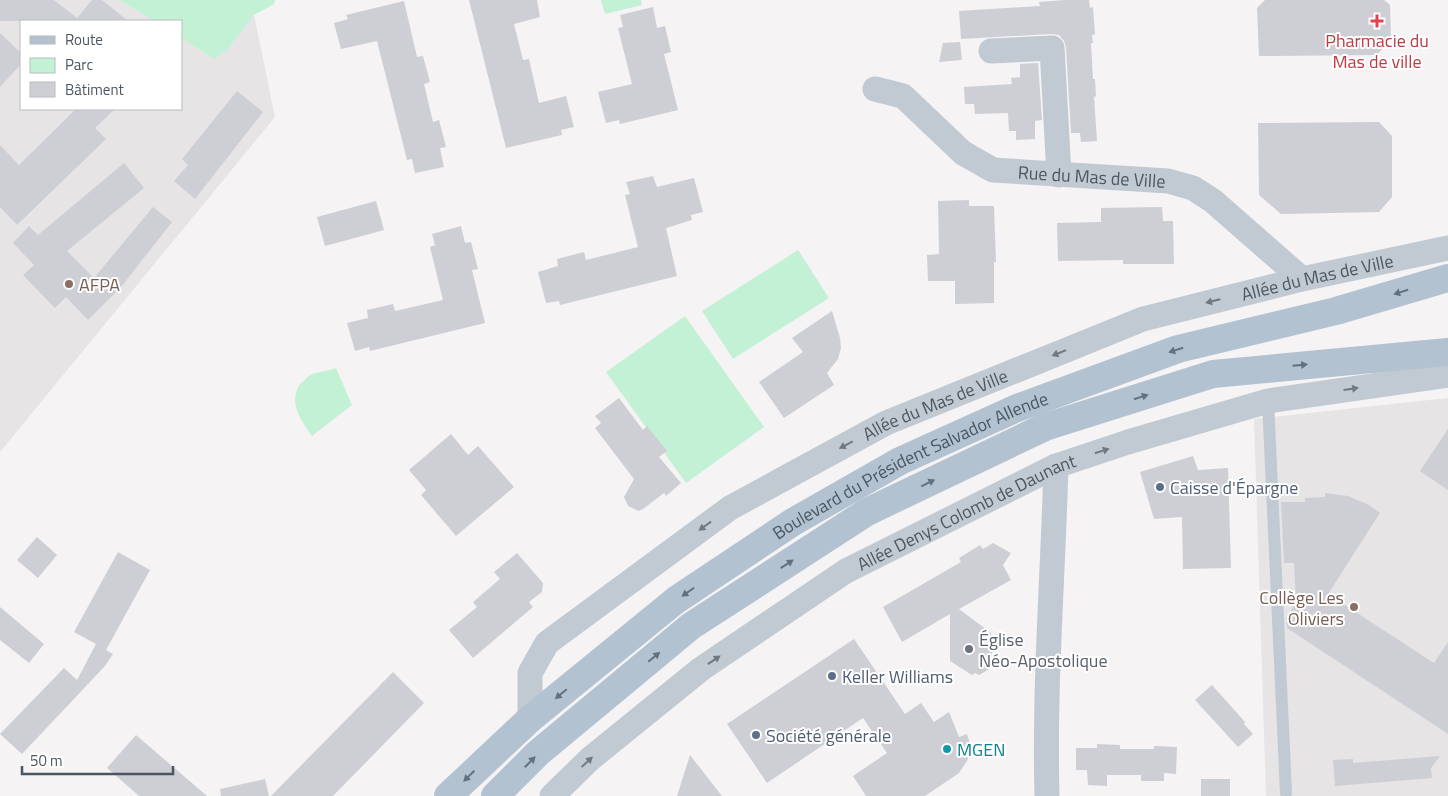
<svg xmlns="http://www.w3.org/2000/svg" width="1448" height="796" viewBox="0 0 1448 796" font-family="'Titillium Web',sans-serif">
<rect width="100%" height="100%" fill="#f5f3f3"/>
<!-- education -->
<path fill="#e6e4e5" d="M0,0h119l36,21h-134v88h160v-71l33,20 14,-9 26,-34 21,102 -275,335z
M1448,398v398h-182l-12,-377z"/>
<!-- green -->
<path fill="#c3f1d5" d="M119,0h156l-1,4 -20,11 -26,34 -14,10 -33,-21v-17h-26z
M601,0h40l1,5 -37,9z
M798,250l31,48 -96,61 -31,-48z
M685,316l79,111 -78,56 -80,-111z
M336,368l16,37 -40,31c-11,-15 -25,-35 -11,-53 3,-2 6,-6 9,-8 7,-3 18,-4 26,-7z"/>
<!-- building -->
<path fill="#cdcfd5" d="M0,0h54l23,18 15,-18h10l26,21h-128z
M469,0h68l3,17 -26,7 9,36 6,-1 10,44 27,-7 8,31 -13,3 1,5 -56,13z
M1065,0h24l1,8 3,-1 2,27 -3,1 1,8h-2l2,36h2l1,18 -2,-1 3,45 -16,1 -1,-9h-9l-5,-86 -2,-6 -5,-6 -8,-1 -90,5 -2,-28 81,-5 -1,-4z
M1265,0h119l6,5 1,34 -14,16 -118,1 -2,-48z
M404,1l13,56 6,-1 7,26 -6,2 9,38 6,-2 7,27 -6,1 4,19 -29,6 -3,-14 -5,1 -30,-119 -36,8 -7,-26 14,-4 -2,-4z
M653,7l4,21 8,-2 6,26 -7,2 14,56 -58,14 -1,-4 -13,3 -8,-31 34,-8 -14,-56 5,-1 -3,-12z
M0,33l21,20v11l-21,23z
M960,42l2,18 -23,2 4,-19z
M1038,63l4,57 -7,1v18l-19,1v-9h-7l-1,-18 -33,1 -1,-10h-9l-1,-17 48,-3 -1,-6 9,-1v-13z
M237,91l26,21 -68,87 -21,-18 14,-16 -6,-6z
M76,109h39l-20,19 11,11 -89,86 -17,-18v-62l19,20z
M1379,122l13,14v61l-13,15 -98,2 -22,-19 -1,-72z
M124,163l20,25 -77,63 27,27 59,-71 19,15 -51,65 -33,33 -22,-23 -11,11 -32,-33 11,-10 -21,-22 16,-17 9,9z
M653,176l4,11 37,-9 9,34 -12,3 1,5 -26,8 11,48 -117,29 -1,-4 -13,2 -8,-31 20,-6 -1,-7 27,-7 2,8 52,-13 -13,-52 5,-1 -4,-12z
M969,200v6h25l2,56h-2v41l-39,1v-23h-27l-1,-26 12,-1 -1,-53z
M376,201l8,29 -59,16 -8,-29z
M1162,207l1,14h10l1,43h-51v-4l-65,1 -1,-38 44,-1v-14z
M461,226l4,17 6,-1 7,27 -6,1 13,53 -115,28 -1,-4 -14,4 -8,-28 21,-5 -1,-8 26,-6 2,7 48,-11 -13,-53 5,-2 -3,-11z
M832,311l8,27 1,10 -3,11 -11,14 7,12 -50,33 -25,-36 44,-30 -11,-14z
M619,398l24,32 4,-4 20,25 -8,6 22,26 -15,13 -2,-3 -21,16 -4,2 -11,-5 -4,-9 10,-18 -39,-51 6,-5 -6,-7z
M1448,429v61l-28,-19z
M451,434l17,21 10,-9 36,41 -58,49 -35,-41 5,-5 -17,-20z
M1193,456l5,14 30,-2 3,100 -48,1 -1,-52 -28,2 -14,-47z
M1325,493l23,3 21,9 11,8 -52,81 106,69 14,-21v92l-161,-106 -1,-10 10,-16 -2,-39h-10l-3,-61h24v-4l20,-1z
M37,537l20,18 -19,23 -21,-18z
M993,543l18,10 -8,12 8,15 -52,29 32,24 2,34 -14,8 -4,-2 -3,2 -22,-14v-47l-48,28 -19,-35 78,-45 -2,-4 21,-13 3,4z
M118,552l32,18 -44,80 7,4 -8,12 -83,88 -22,-20 64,-66 13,12 19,-36 -22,-12z
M517,553l26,30 -1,9 -13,10 4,5 -60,51 -24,-28 28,-23 -4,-5 27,-23 -6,-7z
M0,607l44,37 -15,19 -29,-23z
M854,639l51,75 16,-11 13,19 15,-10 10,25 8,-3 4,13 -1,7 -3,7 -8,12 -34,23h-59l-13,-20 34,-23 -24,-35 -96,65 -40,-59z
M393,672l31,31 -91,93h-62z
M1212,685l33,37 -1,2 9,10 -15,13 -43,-47z
M136,735l71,61h-68l-32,-28z
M1097,744l23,1v4h34v-3l23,1 -1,27 -12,-1v8h-23v-6h-34v11l-19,-1 -1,-15h-11v-22h21z
M690,755l32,41h-45z
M1440,756l-9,12 1,10 -97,8 -2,-26 20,-1v4z
M265,779l4,17h-48l-1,-7z
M1201,779h29v17h-29z"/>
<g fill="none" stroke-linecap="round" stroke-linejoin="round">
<!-- lane -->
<path stroke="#c1cad2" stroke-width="12" d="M1268,401l18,392"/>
<!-- street -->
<g stroke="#c1cad2" stroke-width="25">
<path d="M991,51l61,-3 7,127"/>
<path id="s1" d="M875,89l28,7 60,57 30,17 175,11 25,7 20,13 89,78"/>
<path id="s2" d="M530,719v-46l17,-30 183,-135 156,-85 257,-104 159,-40 146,-31"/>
<path id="s3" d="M552,796l38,-37 111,-90 145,-98 210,-105 72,-24 140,-41 180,-26"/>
<path d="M1047,796c-3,-110 6,-220 9,-330"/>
</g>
<!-- primary -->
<g stroke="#b3c2d1" stroke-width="28">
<path id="s4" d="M448,796l82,-77 146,-119 117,-78 107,-61 117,-53 161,-59 158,-38 112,-33"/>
<path d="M495,796l43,-43 153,-127 176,-114 178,-85 168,-53 235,-22"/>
</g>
</g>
<!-- one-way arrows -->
<defs><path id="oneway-solid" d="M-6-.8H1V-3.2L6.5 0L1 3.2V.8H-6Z" transform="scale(1.25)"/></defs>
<g fill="#64717d">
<use href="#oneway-solid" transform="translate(1401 292) rotate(163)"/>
<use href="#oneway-solid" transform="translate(1176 350) rotate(163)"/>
<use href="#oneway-solid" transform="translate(1300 365) rotate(-5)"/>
<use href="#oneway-solid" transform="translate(1141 397) rotate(-18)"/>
<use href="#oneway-solid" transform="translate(928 483) rotate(-26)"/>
<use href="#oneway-solid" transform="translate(787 564) rotate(-33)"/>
<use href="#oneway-solid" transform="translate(688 592) rotate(145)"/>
<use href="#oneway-solid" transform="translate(654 657) rotate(-40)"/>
<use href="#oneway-solid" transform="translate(561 694) rotate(140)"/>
<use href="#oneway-solid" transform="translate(530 762) rotate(-45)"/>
<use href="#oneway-solid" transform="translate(469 776) rotate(136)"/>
</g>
<g fill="#6e7983">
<use href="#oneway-solid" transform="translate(1213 301) rotate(166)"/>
<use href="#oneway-solid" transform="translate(1059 353) rotate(158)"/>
<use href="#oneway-solid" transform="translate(1351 389) rotate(-8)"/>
<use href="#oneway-solid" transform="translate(846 445) rotate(152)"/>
<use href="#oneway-solid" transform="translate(1102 451) rotate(-18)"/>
<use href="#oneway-solid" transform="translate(705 526) rotate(144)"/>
<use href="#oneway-solid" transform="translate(714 660) rotate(-34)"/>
<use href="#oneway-solid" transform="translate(587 762) rotate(-43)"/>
</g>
<!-- markers -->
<path fill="#e0444e" stroke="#fff" stroke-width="2" d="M1374.5 13.5h5v5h5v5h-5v5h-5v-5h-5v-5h5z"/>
<g fill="#8d6e63" stroke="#fff" stroke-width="2">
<circle cx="69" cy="284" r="5"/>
<circle cx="1354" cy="607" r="5"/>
</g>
<g fill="#5c6f8a" stroke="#fff" stroke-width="2">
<circle cx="1160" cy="487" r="5"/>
<circle cx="832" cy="676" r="5"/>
<circle cx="756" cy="735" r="5"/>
</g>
<circle fill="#6b7280" stroke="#fff" stroke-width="2" cx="969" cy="649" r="5"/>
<circle fill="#0f9aa8" stroke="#fff" stroke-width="2" cx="947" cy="749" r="5"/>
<g text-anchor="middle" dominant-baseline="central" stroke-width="4" stroke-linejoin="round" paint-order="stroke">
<!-- health labels -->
<g font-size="18" fill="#be3a42" stroke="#fff">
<text x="1377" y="40">Pharmacie du<tspan x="1377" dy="21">Mas de ville</tspan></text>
</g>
<!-- street labels -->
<g font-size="18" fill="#4a5661" stroke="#fff">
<text stroke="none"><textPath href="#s1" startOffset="245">Rue du Mas de Ville</textPath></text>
<text stroke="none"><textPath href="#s2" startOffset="942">Allée du Mas de Ville</textPath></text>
<text stroke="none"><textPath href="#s2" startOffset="538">Allée du Mas de Ville</textPath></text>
<text stroke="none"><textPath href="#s4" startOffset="572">Boulevard du Président Salvador Allende</textPath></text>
<text stroke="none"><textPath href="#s3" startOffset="505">Allée Denys Colomb de Daunant</textPath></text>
</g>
<!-- education labels -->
<g font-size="18" fill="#785e54" stroke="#fff" text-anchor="start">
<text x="79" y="284">AFPA</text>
<text x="1344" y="597" text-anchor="end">Collège Les<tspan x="1344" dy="21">Oliviers</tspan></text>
</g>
<!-- service labels -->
<g font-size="18" fill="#4e5e75" stroke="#fff" text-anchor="start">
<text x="1170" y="487">Caisse d'Épargne</text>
<text x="842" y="676">Keller Williams</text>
<text x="766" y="735">Société générale</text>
</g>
<!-- worship labels -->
<g font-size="18" fill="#5b616d" stroke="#fff" text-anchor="start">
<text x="979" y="639">Église<tspan x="979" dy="21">Néo-Apostolique</tspan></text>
</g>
<!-- culture labels -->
<g font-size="18" fill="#0d838f" stroke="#fff" text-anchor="start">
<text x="957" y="749">MGEN</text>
</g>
</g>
<!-- legend -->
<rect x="20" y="20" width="162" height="90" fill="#ffffff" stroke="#b7bbc0"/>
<rect x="30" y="36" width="25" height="8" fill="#b3c2d1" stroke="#b7bbc0"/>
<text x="65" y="45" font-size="15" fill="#4a5661">Route</text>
<rect x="30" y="58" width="25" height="15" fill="#c3f1d5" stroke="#b7bbc0"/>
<text x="65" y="70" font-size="15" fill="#4a5661">Parc</text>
<rect x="30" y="82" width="25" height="15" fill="#cdcfd5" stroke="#b7bbc0"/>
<text x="65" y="95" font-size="15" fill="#4a5661">Bâtiment</text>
<!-- scale -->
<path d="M22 766v8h151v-8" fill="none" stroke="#4a5661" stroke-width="2.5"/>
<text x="30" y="766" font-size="15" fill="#4a5661" stroke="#ffffff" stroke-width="4" paint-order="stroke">50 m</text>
</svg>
